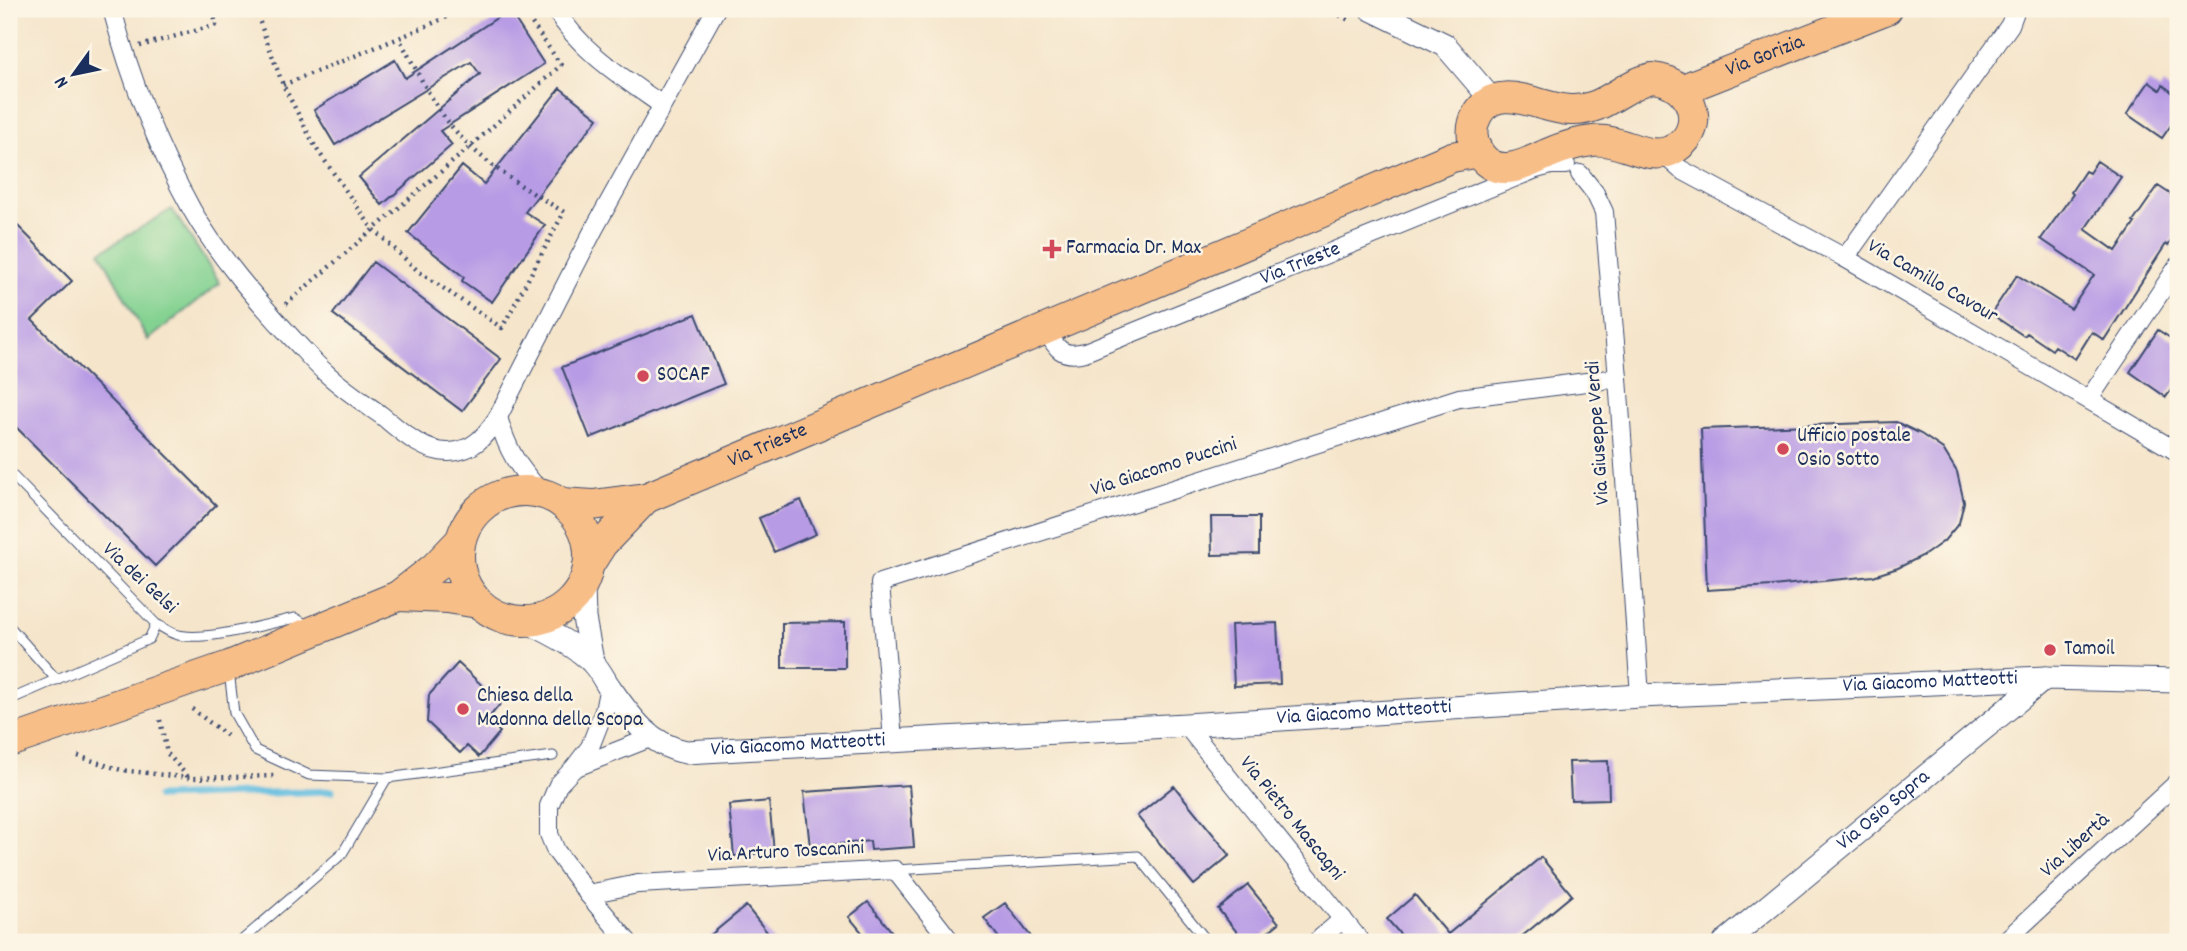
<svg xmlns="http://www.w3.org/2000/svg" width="2187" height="951" viewBox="0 0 2187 951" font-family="Dekko,sans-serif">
<rect width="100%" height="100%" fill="#fcf5e5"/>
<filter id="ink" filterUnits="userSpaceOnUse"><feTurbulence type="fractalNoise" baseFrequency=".0143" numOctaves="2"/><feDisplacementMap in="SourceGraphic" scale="14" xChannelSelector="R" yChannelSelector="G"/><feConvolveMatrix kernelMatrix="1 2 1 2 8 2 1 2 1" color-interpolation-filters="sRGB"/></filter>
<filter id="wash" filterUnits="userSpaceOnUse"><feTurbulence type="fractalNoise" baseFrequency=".00686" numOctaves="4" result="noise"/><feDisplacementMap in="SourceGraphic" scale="28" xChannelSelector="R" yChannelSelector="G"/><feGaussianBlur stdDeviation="1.57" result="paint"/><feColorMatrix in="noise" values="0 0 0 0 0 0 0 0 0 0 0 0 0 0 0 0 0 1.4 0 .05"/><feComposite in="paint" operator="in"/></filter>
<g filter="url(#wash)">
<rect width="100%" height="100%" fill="#f5e5cb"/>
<!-- green -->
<path fill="#83d291" stroke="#4f8078" stroke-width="2" d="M172,209l48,74 -72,57 -48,-88z"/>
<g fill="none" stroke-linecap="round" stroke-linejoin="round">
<!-- stream -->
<path stroke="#62bde0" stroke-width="7" d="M158,797l174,-6"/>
</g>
<g id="blocks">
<!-- building -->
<path fill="#b89be5" d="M509,10l35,54 -104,67 12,14 -70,60 -23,-28 121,-103 -9,-12 -136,83 -21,-35 81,-50 10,18z
M2149,82l11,8 3,-5 15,12v18l-16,23 -35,-24z
M560,88l38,30 -73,94 20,13 -53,77 -30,-21 2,-4 -56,-44 54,-67 22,18z
M2097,161l24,16 -36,52 31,22 19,-28 -2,-1 25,-36 20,13v31l-10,16 -2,-2 -62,96 -12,-8 -17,27 -20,-13 -3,4 -25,-17 -3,3 -33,-22 26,-39 54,34 23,-34 -53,-36 32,-45 -2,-2 14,-21 4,2z
M9,217l63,64 -40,39 184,185 -61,61 -146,-146z
M373,262l128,97 -39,52 -129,-97z
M696,314l28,70 -134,54 -28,-71z
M2158,330l20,13v37l-12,17 -36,-25z
M1896,422l25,12 22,15 14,23 7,30 -5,21 -15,18 -18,13 -28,14 -25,8 -101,10 -65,4 -6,-161z
M801,500l15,34 -42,18 -15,-34z
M1211,517h48v37l-47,1z
M845,622v46h-63v-45z
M1277,623l3,61 -46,2 -3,-61z
M458,663l43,40 -14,17 13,12 -21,25 -12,-11 -7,7 -33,-31 2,-27z
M1608,761l1,38 -38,1 -2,-38z
M909,785l5,62 -43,3 -1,-9 -60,6 -6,-55z
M1174,786l56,69 -36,30 -57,-69z
M769,801l5,51 -40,4 -5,-51z
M1541,857l31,38 -57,47h-108l-20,-23 28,-24 33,39z
M1248,885l31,38 -23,19h-11l-27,-33z
M868,902l32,40h-30l-21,-25z
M1005,903l30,39h-33l-18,-24z
M746,906l29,36h-73z"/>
</g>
</g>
<g filter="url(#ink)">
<use href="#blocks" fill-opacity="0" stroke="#3c4a6e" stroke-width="2"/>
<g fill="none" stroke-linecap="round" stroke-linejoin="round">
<defs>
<path id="service" d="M759,11l1,-2
M9,472l147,152c6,3 13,8 19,10 26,9 92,-10 120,-16l12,7
M9,626l48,54
M229,671l5,42 21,37 54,25 78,3 166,-22
M9,700l140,-61 7,-15
M895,870l243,-14 70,86
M240,942l102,-88 45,-76"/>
<g id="minor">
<path d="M112,9c19,72 44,136 80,201 27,47 64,89 101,129 11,11 21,24 33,34 17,16 37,29 55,42 19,15 42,38 68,37 25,-1 36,-16 49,-35l96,-188 122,-220"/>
<path d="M555,9c25,42 67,68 107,96"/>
<path d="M1662,153l18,16 165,89 333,194"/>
<path d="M1580,174l15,19 9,19 14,166 22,318"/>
<path d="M1845,258l165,-233 6,-16"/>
<path id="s1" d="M1046,329c10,20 16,29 39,23l451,-183 15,-4h15"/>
<path d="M2089,399l89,-133"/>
<path d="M498,417c10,36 20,49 44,77"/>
<path d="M609,686l-5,25 -14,36 -16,21 -16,17 -9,21v28l7,17 32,43 40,48"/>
<path d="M1186,725l175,217"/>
<path d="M893,740l-13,-157 579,-185 159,-20"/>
<path d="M574,768l76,-30"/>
<path d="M588,894l50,-10 257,-14 56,72"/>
<path d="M1316,942l27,-23"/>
<path d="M2004,942l174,-160"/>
</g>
<g id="tertiary">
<path d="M1371,9l74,36 47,55"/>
<path d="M583,585l1,33 8,43"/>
<path id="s2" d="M528,622c19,9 50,25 64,40 6,6 11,15 15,22 22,31 40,60 79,68l500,-27 454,-29 405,-18 133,3"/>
<path id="s3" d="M1725,942l320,-264"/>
</g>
<g id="primary">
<path d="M1652,78c44,3 57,56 18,73 -25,10 -51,-14 -77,-10 -15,1 -32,7 -46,13 -24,11 -52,27 -70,-4 -6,-11 -6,-24 0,-35 20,-36 63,-6 93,-5 34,2 53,-26 82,-32z"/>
<path id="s4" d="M1684,92l7,-6 196,-77"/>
<circle cx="524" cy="556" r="65"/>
<path id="s5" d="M562,503l31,2 53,-7 806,-341 26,-5"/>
<path d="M588,566l14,-22 44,-46"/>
<path d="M398,596l50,2 30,5"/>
<path d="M9,742l220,-76 169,-70 37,-29 25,-26"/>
</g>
</defs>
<!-- service casing -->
<use href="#service" stroke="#3c4a6e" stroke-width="11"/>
<!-- minor casing -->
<use href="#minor" stroke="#3c4a6e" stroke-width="20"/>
<!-- tertiary casing -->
<use href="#tertiary" stroke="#3c4a6e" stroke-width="25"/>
<!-- primary casing -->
<use href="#primary" stroke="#3c4a6e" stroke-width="32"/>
<!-- path -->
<path stroke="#3c4a6e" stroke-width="4.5" stroke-dasharray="2 5" stroke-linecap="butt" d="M255,9l28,76 33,63 56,80 46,43 84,57 62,-116c-42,-25 -89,-53 -119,-94 -18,-25 -31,-53 -46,-80
M1327,9l24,12
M140,46l76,-21 -2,-10 32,-6
M283,85l116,-47 66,-29
M286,304l185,-158 90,-81 -39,-56
M192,709l37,28
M160,720l7,33 22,25
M78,756l43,14 69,8 84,-2"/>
<!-- service -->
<use href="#service" stroke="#fff" stroke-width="9"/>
<!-- minor -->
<use href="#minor" stroke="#fff" stroke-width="18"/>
<!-- tertiary -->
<use href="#tertiary" stroke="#fff" stroke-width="23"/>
<!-- primary -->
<use href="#primary" stroke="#f7be88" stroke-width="30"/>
</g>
</g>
<!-- markers -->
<g fill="#d1495b" stroke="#fcf5e5" stroke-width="2.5">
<path d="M1048.5 238.5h7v7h7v7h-7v7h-7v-7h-7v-7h7z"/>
<circle cx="643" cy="376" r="7"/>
<circle cx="1783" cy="449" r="7"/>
<circle cx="2050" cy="650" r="7"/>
<circle cx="463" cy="709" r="7"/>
</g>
<g text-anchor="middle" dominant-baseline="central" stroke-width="5" stroke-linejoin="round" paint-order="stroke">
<!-- street labels -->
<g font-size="21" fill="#1b2f5e" stroke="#fcf5e5">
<text stroke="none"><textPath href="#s4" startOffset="89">Via Gorizia</textPath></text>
<text stroke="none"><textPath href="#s1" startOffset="284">Via Trieste</textPath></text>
<text transform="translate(1932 282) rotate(30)">Via Camillo Cavour</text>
<text transform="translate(1599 433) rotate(-94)">Via Giuseppe Verdi</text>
<text stroke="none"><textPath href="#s5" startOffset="217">Via Trieste</textPath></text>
<text transform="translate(1164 468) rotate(-18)">Via Giacomo Puccini</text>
<text transform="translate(139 579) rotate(43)">Via dei Gelsi</text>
<text stroke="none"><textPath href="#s2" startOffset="1456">Via Giacomo Matteotti</textPath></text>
<text stroke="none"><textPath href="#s2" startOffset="889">Via Giacomo Matteotti</textPath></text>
<text stroke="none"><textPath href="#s2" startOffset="322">Via Giacomo Matteotti</textPath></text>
<text stroke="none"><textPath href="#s3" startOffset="206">Via Osio Sopra</textPath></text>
<text transform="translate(1291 819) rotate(51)">Via Pietro Mascagni</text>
<text transform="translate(2076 846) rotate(-42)">Via Libertà</text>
<text transform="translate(786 853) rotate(-3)">Via Arturo Toscanini</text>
</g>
<!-- poi labels -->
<g font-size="21" fill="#1b2f5e" stroke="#fcf5e5" text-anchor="start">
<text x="1066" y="249">Farmacia Dr. Max</text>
<text x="657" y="376">SOCAF</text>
<text x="1797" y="437">Ufficio postale<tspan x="1797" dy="24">Osio Sotto</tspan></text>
<text x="2064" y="650">Tamoil</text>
<text x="477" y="697">Chiesa della<tspan x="477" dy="24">Madonna della Scopa</tspan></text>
</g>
</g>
<!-- margin -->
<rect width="2187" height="951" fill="none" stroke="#fcf5e5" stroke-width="35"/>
<!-- north arrow -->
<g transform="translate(74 74) rotate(237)" stroke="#fcf5e5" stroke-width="5" paint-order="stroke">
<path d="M0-5L12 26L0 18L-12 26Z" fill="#1b2f5e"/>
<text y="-10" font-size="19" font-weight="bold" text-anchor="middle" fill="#1b2f5e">N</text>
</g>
</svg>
